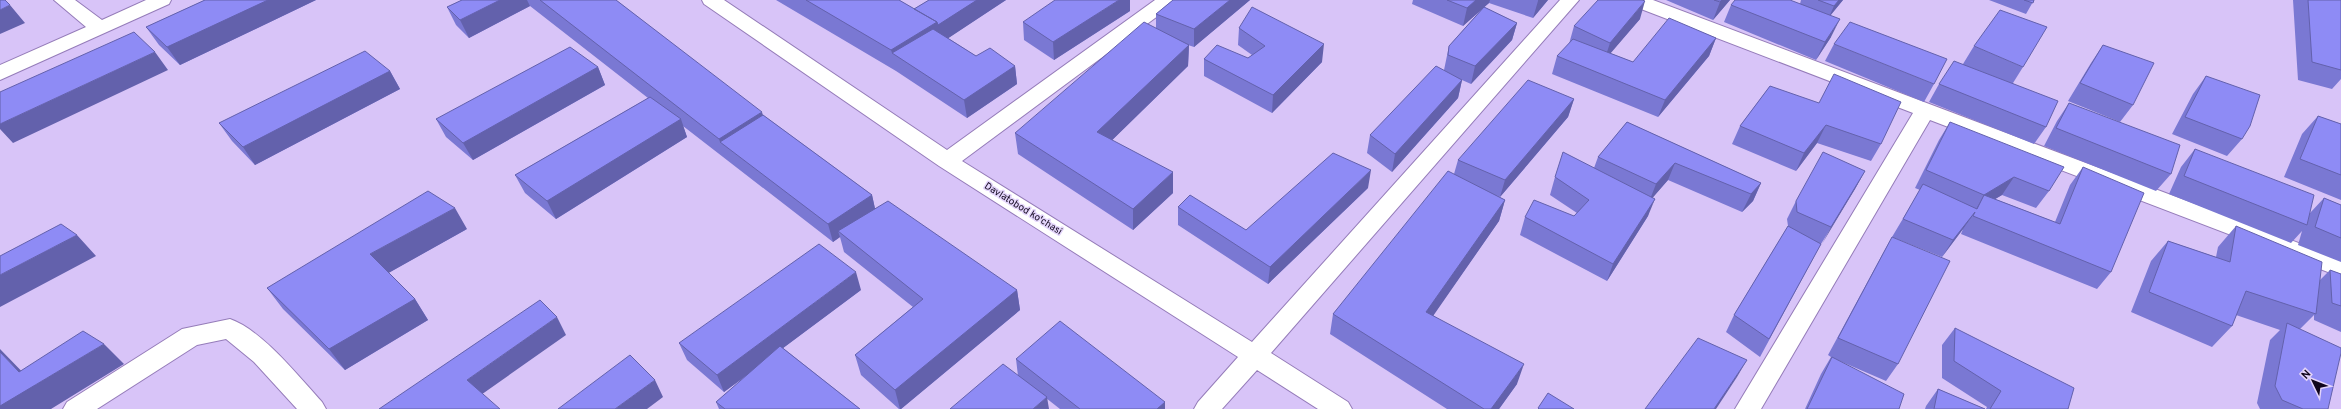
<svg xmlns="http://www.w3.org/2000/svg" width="2341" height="409" viewBox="0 0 2341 409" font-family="Overpass,sans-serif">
<rect width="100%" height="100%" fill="#d8c4f8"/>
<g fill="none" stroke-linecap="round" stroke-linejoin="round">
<defs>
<path id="minor" d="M54,0h21l27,20 44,-20h25l-2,4 -169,76v-15l86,-38z
M702,0h22l223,150 208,-150h21l-2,4 -212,157 290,181 308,-342h19l-308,353 77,49 4,7h-34l-61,-39 -35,39h-28l4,-7 40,-45 -299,-191 -235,-162z
M1626,0h27l688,259v18l-411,-157 -169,289h-26l178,-296 -285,-109z
M230,319c32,11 69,58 92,83l4,7h-29l-43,-47 -28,-23 -29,6 -100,64h-34l4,-7 115,-73z"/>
</defs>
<!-- minor casing -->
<use href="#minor" stroke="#957cb9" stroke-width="2"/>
<!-- minor -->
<use href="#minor" fill="#fff" fill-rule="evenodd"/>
</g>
<!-- wall -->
<path fill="#7a78d3" d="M205,0h111l-136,65 -21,-20 -13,-18z
M462,0h154l147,115 109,80 3,14 142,81 3,20 -119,99h-2l-38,-34 -6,-20 58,-48 -69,-55 -4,-15 -7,5 -150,-116 4,11 -131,82 -31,-26 -10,-18 133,-77 -118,-92 -61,32 -13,-13 -9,-18z
M776,0h123l15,9 15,-9h77l-58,38 28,18 39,10 2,18 -50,34 -71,-47z
M1173,0h77l-56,47 -6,-2h1l-1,21 -76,74 61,53 -40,37 -115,-76 -3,-21 141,-105v-14z
M1413,0h135l-15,18 -44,-15 -5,4 33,16 -5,17 -41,44 -9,-4 -4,18 -66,74 -25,-19 3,-18 74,-65 5,-24 32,-36 -18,16 -51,-22z
M1666,0h64l-17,20z
M1801,0h42l-13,16 1,21 -15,23 -92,-38 7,-17 69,-1z
M1989,0h45l-8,14z
M2293,0h48v79l-9,10 -34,-9z
M1130,11l-76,49 -30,-20 -1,-18z
M1640,19l-30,34 23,9 83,-24 -7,18 -51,61 -106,-43 5,-18 12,-12 5,-18z
M1239,28l83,34 -50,51 -68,-37v-17l44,-1 4,-3 -14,-10z
M1834,44l100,40 -10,18 -99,-41z
M2103,45l30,60 -13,17 -52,-21 23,-38z
M1974,46l49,21 -10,16 33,44 -12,17 -105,-42 10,-18 24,-20z
M598,67l7,18 -132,75 -27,-23 -10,-18z
M390,71l10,18 -145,76 -23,-24 -13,-18z
M2206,76l36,63 -15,17 -55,-22 21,-40z
M1770,86l111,58 -10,17 -54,-18 -21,28 -64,-27 8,-18z
M1574,99l-6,18 -68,80 -4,-2 9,5 -6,21 -66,94 84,69 -18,25h-52l-117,-75 3,-20 121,-140 4,-14z
M2069,103l102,71 -15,17 -112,-45 13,-25z
M2318,116l23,8v76l-57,-23 18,-43z
M1627,122l134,61 -8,18 -11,11 -74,-32 -16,18 -4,18 -41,65 -87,-46 5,-18 49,-1 3,-3 -27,-18 5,-18 39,-9 4,-11z
M1950,122l99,69 -13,17 -34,-13 -7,4 60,23 15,-37 13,-18 28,105 -14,17 -136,-55 2,-5 -21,28 -50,-20 28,-47 -5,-2 24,-48z
M2195,149l115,64 14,-15 17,7v57l-43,-17 4,-14 -11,12 -122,-49 12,-27z
M1865,171l-10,18 -34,55 -61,113 -34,-25 8,-17 54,-89 -1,-7 9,-18z
M1368,188l-100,96 -90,-59v-18l68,23z
M2236,226l84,54 10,-10 11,4v58l-27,-12v-5l-14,14 28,80h-68l-3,-6 13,-63 10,-10 -44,-15 -4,11 -20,21 -81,-35 20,-51 17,-20 48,16 2,-10z
M467,229l-79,44 27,26 13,21 -83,50 -62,-61 -16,-21z
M1892,237l6,127 -12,17 -51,-22 64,50h-94l16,-35 10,-17 -3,-2 54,-100z
M861,290l-78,58 77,61h-141l-3,-7 33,-28 -25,18 -37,-32 -8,-17z
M1955,328l113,81h-82l1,-2 -45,-29v-33z
M1016,359l149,43v7h-105l-42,-33z
M1938,389l47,20h-60l1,-3z"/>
<!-- shaded-wall -->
<path fill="#6361ac" d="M268,0h48l-136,65 -13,-18z
M500,0h27l3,6 -61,32 -9,-18z
M977,0h29l-65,43 -49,10 -1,-3 46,-28z
M1119,0h11v11l-76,49 -1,-18z
M1230,0h20l-56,47v-18z
M1476,0h14l-1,3 -26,23 4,-18z
M1538,0h10l-15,18 5,-17z
M1722,0h8l-17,20 7,-18z
M1839,0h4l-14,17 5,-11z
M1645,1l-5,18 -36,42 6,-18z
M10,5l15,18 -25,11v-24z
M1840,19l-9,18 -15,23 9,-18z
M1517,23l-5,17 -41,44 4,-18z
M1716,38l-7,18 -51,61 7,-17z
M1324,44l-2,18 -50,51 1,-18z
M1189,45l-1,21 -89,87 -2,-21z
M155,52l13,18 -155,73 -13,-14v-5z
M1015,66l2,18 -50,34 -3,-18z
M598,67l7,18 -132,75 -10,-17z
M390,71l10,18 -145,76 -12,-18z
M1462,80l-4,18 -66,74 3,-18z
M1574,99l-6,18 -68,80 5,-17z
M762,112l6,21 -48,9 -1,-3z
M681,119l6,18 -131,82 -9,-18z
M1826,125l-9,18 -21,28 8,-18z
M1675,163l-7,17 -19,22 7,-18z
M1371,170l-3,18 -100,96 2,-17z
M1865,171l-10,18 -33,55 9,-17z
M1173,172v21l-40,37v-21z
M2014,177l-12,18 -27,16 9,-16z
M1761,183l-8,18 -11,11 9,-18z
M872,195l4,18 -38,18 2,6 -7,5 -5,-18z
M1655,199l-7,17 -41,65 6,-17z
M1505,200l-6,21 -77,111 4,-20z
M455,208l12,21 -82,46 -15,-21z
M1975,212l-12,17 -21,28 11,-17z
M77,235l19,21 -96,51v-32z
M856,272l5,18 -137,102 -7,-17z
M1017,290l3,20 -119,99h-1l-5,-19z
M415,299l13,21 -83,50 -16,-21z
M557,317l9,18 -88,62 -11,-17z
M104,344l20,20 -73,45h-51v-3l19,-34 -19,-20v-3l35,36z
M1747,360l-10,17 -21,32h-2z
M1524,364l-7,20 -18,25h-8z
M655,380l8,17 -16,12h-32z
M1047,397l2,12h-16z
M1165,402v7h-8z"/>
<!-- building -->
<path fill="#8e8bf5" stroke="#6361ac" d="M0,0h5l5,5 -10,5z
M205,0h63l-101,47 -21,-20z
M462,0h38l-40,20 -13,-13z
M540,0h76l146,112 -43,27z
M806,0h93l38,22 -46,28z
M929,0h48l-39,25 -1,-3 -23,-13z
M1055,0h64l-66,42 -30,-20z
M1173,0h57l-36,29 -38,-15z
M1447,0h29l-9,8z
M1598,0h44l3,1 -35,42 -36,-17z
M1714,0h8l-2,2z
M1735,0h55l50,19 -15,23 -94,-37z
M1818,0h21l-5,6z
M2024,0h10l-1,3z
M2308,0h33v70l-29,-8z
M1252,7l72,37 -51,51 -69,-36 13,-14 31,13 17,-12 -26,-18z
M1484,7l33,16 -42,43 -27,-11 1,-9z
M2000,10l47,17 -24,40 -49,-21z
M1669,18l47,20 -51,62 -108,-44 16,-17 60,23z
M1144,22l45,23 -92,87 76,40 -40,37 -118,-76z
M1850,22l97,37 -13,25 -100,-40z
M933,29l43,27 14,-8 25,18 -51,34 -72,-47z
M134,32l21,20 -155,72v-32z
M2103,45l51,18 -21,42 -53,-22z
M570,47l28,20 -135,76 -27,-24z
M365,51l25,20 -147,76 -24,-24z
M1954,61l104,40 -12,26 -107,-43z
M1436,66l26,14 -67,74 -25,-19z
M1834,74l67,28 -20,42 -55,-19 -22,28 -64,-27 30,-40 49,17z
M2206,76l54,19 -10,31 -8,13 -57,-22z
M1528,80l46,19 -69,81 -47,-20z
M650,97l31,22 -134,82 -32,-26z
M2069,103l111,42 -9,29 -115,-46z
M763,115l109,80 -44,29 -108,-82z
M2318,116l23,8v51l-41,-16z
M1627,122l134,61 -10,11 -76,-31 -19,21 -58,-27z
M1950,122l114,45 -15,24 -35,-14 -30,18 -58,-25z
M2195,149l119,46 -7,30 -123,-49z
M1563,152l92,47 -42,65 -88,-47 9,-17 40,16 15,-16 -34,-23z
M1823,152l42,19 -34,56 -34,-15 -1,-11z
M1333,153l38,17 -101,97 -92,-60 12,-12 56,35z
M2083,167l61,26 -33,79 -138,-56 2,-4 -22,28 -50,-21 20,-35 54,25 7,-14 76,29z
M1448,171l57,29 -79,112 98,52 -33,45h-7l-151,-95z
M428,191l27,17 -85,46 45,45 -86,50 -62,-61z
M2324,198l17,7v33l-26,-11z
M888,201l129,89 -122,100 -40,-35 68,-56 -85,-68z
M61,224l16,11 -77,40v-19z
M1788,226l33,18 -52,95 -35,-24z
M2236,226l86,36 -6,52 -70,-23 -14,35 -83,-34 19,-51 62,21z
M1892,237l58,24 -52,103 -60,-26z
M819,244l37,28 -139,103 -38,-32z
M2330,270l11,4v32l-9,-3z
M540,300l17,17 -90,63 33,29h-121z
M1060,321l105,81 -8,7h-77l-64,-50z
M2287,323l54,25v5l-13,56h-25l-21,-9 -7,-14z
M1955,328l119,60 -6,21h-78l11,-18 -47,-30z
M83,331l21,13 -104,62v-54l19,20z
M1698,338l49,22 -33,49h-69z
M780,346l80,63h-135l-9,-7z
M630,355l25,25 -40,29h-57z
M1832,357l72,37 -5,15h-92z
M1003,364l44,33 -14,12h-83z
M1938,389l47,20h-51z
M1548,393l26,16h-35l-1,-1z"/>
<g text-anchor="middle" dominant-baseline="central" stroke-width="3" stroke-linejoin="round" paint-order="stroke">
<!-- street labels -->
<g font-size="10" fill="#10061c" stroke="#e3d4fb">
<text transform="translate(1023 209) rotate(32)">Davlatobod ko'chasi</text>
</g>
</g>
<!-- north arrow -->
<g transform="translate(2313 381) rotate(313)" stroke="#e3d4fb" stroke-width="3" paint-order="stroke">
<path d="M0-3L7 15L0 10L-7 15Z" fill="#10061c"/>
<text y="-6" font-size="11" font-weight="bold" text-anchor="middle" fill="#10061c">N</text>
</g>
</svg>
